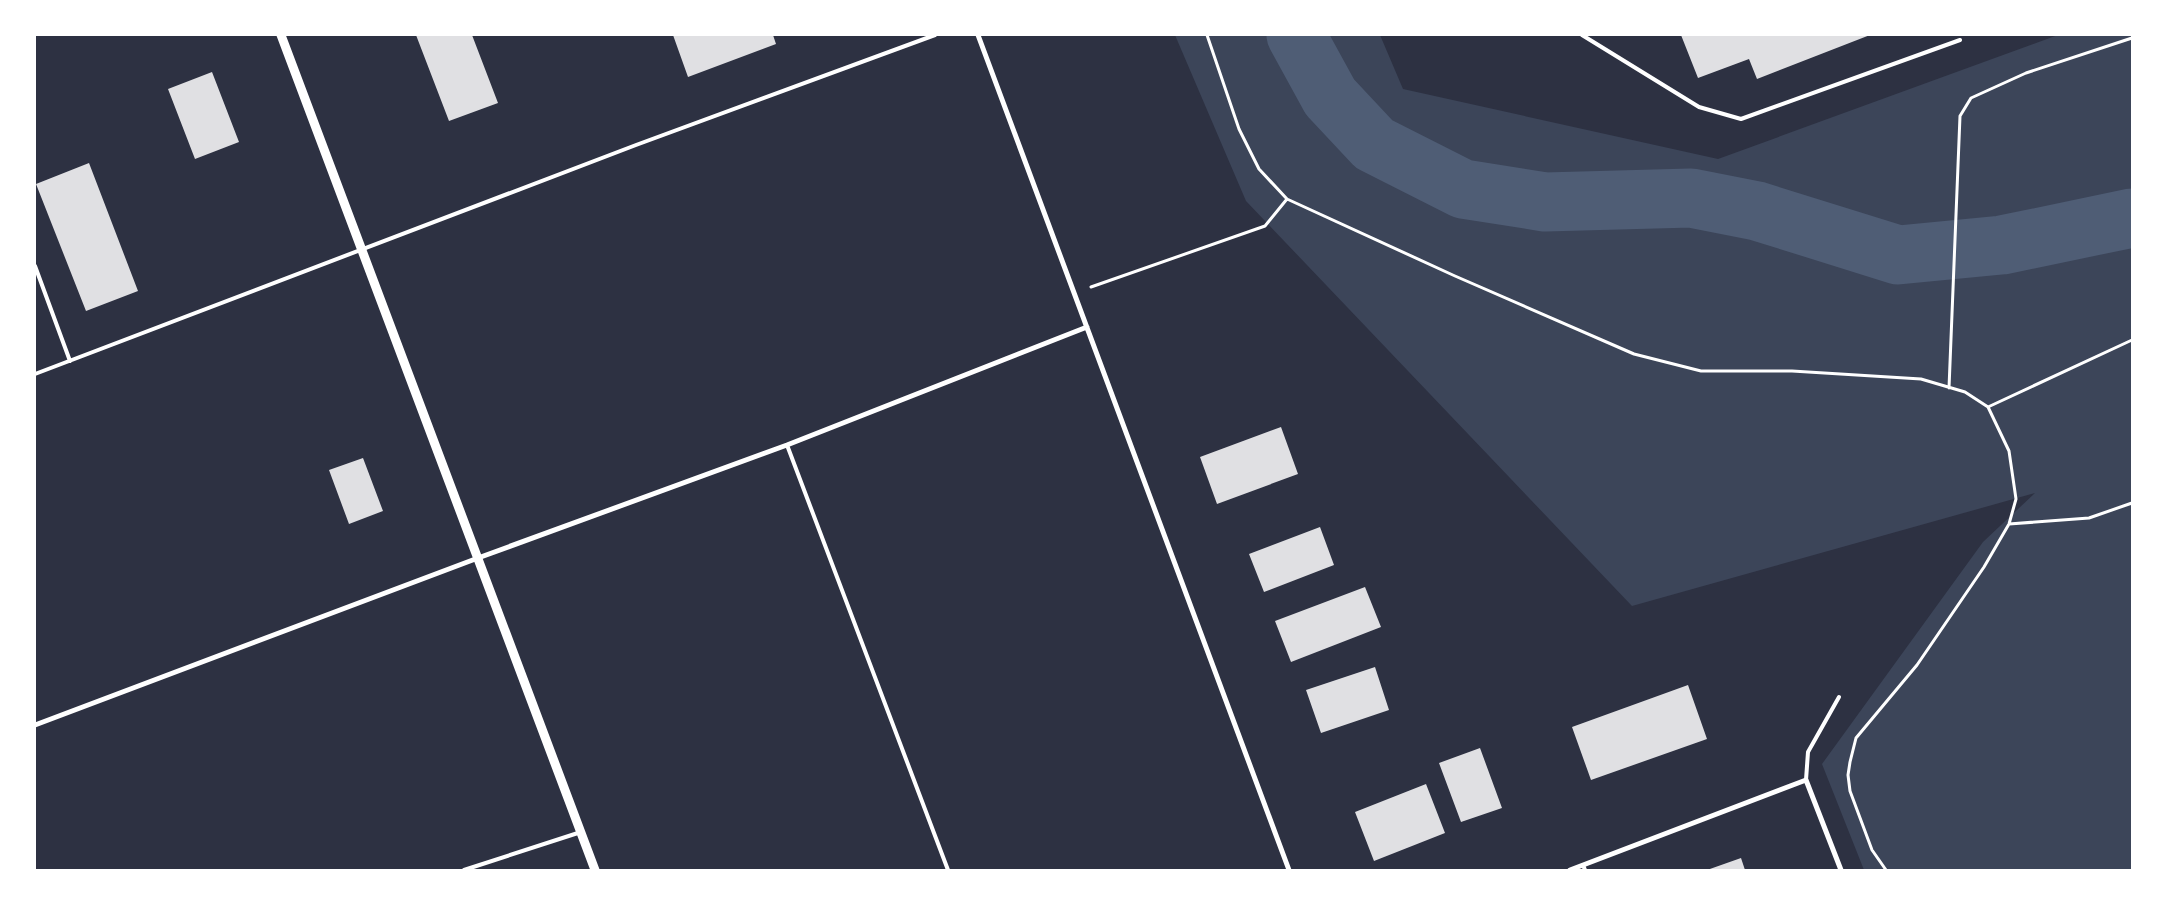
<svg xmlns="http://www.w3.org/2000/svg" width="2167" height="905" viewBox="0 0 2167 905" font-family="Cabin,sans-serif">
<rect width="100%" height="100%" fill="#2d3142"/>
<!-- green -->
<path fill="#3c4559" d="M1175,35h205l23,54 315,70 340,-124h74v835h-268l-42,-106 161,-222 52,-49 -403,113 -386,-405z"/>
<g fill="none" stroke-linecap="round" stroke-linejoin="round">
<!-- river -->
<path stroke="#4f5d75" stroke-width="59" d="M1296,35l34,62 44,47 89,45 82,13 146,-4 66,13 141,44 104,-10 130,-27"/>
</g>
<!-- building -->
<path fill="#e0e0e3" d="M416,35h56l26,68 -49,18z
M673,35h100l3,9 -88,33z
M1681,35h189l-113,44 -8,-20 -51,19z
M212,72l27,70 -44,17 -27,-70z
M89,163l49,128 -52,20 -50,-127z
M1281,427l17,47 -81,30 -17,-47z
M363,458l20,53 -34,13 -20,-54z
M1320,527l14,38 -70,27 -15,-38z
M1365,587l16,40 -90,35 -16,-41z
M1375,667l14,43 -68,23 -15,-43z
M1688,685l19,54 -116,41 -19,-53z
M1480,748l22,60 -41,14 -22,-59z
M1426,784l19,49 -71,28 -19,-49z
M1741,858l4,12h-38z"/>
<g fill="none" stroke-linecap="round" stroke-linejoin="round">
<!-- path -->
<path stroke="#fff" stroke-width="3" d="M1207,35l32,94 20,40 28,30 168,77 179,78 67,17h91l129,8 44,13 23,15 21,44 7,48 -7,25 -25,43 -67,98 -61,73 -6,24 -2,13 2,16 22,59 14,20
M1091,287l174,-61 22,-27
M1949,388l11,-272 11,-18 55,-25 106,-35
M1988,407l144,-67
M2009,524l80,-6 43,-15"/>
<!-- service -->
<path stroke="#fff" stroke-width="4" d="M1582,35l117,72 42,12 219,-79
M35,266l35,95
M35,374l601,-229 299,-110
M787,445l161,425
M1806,780l2,-28 31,-55
M1583,865l2,5
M464,870l117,-38"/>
<!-- minor -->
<path stroke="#fff" stroke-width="5" d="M978,35l311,835
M35,725l443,-167 309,-113 300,-118
M1570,870l236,-90 35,90"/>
<!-- tertiary -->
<path stroke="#fff" stroke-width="9" d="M281,35l314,835"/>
</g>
<!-- border -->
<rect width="2167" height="905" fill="none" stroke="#ffffff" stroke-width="72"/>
</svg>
